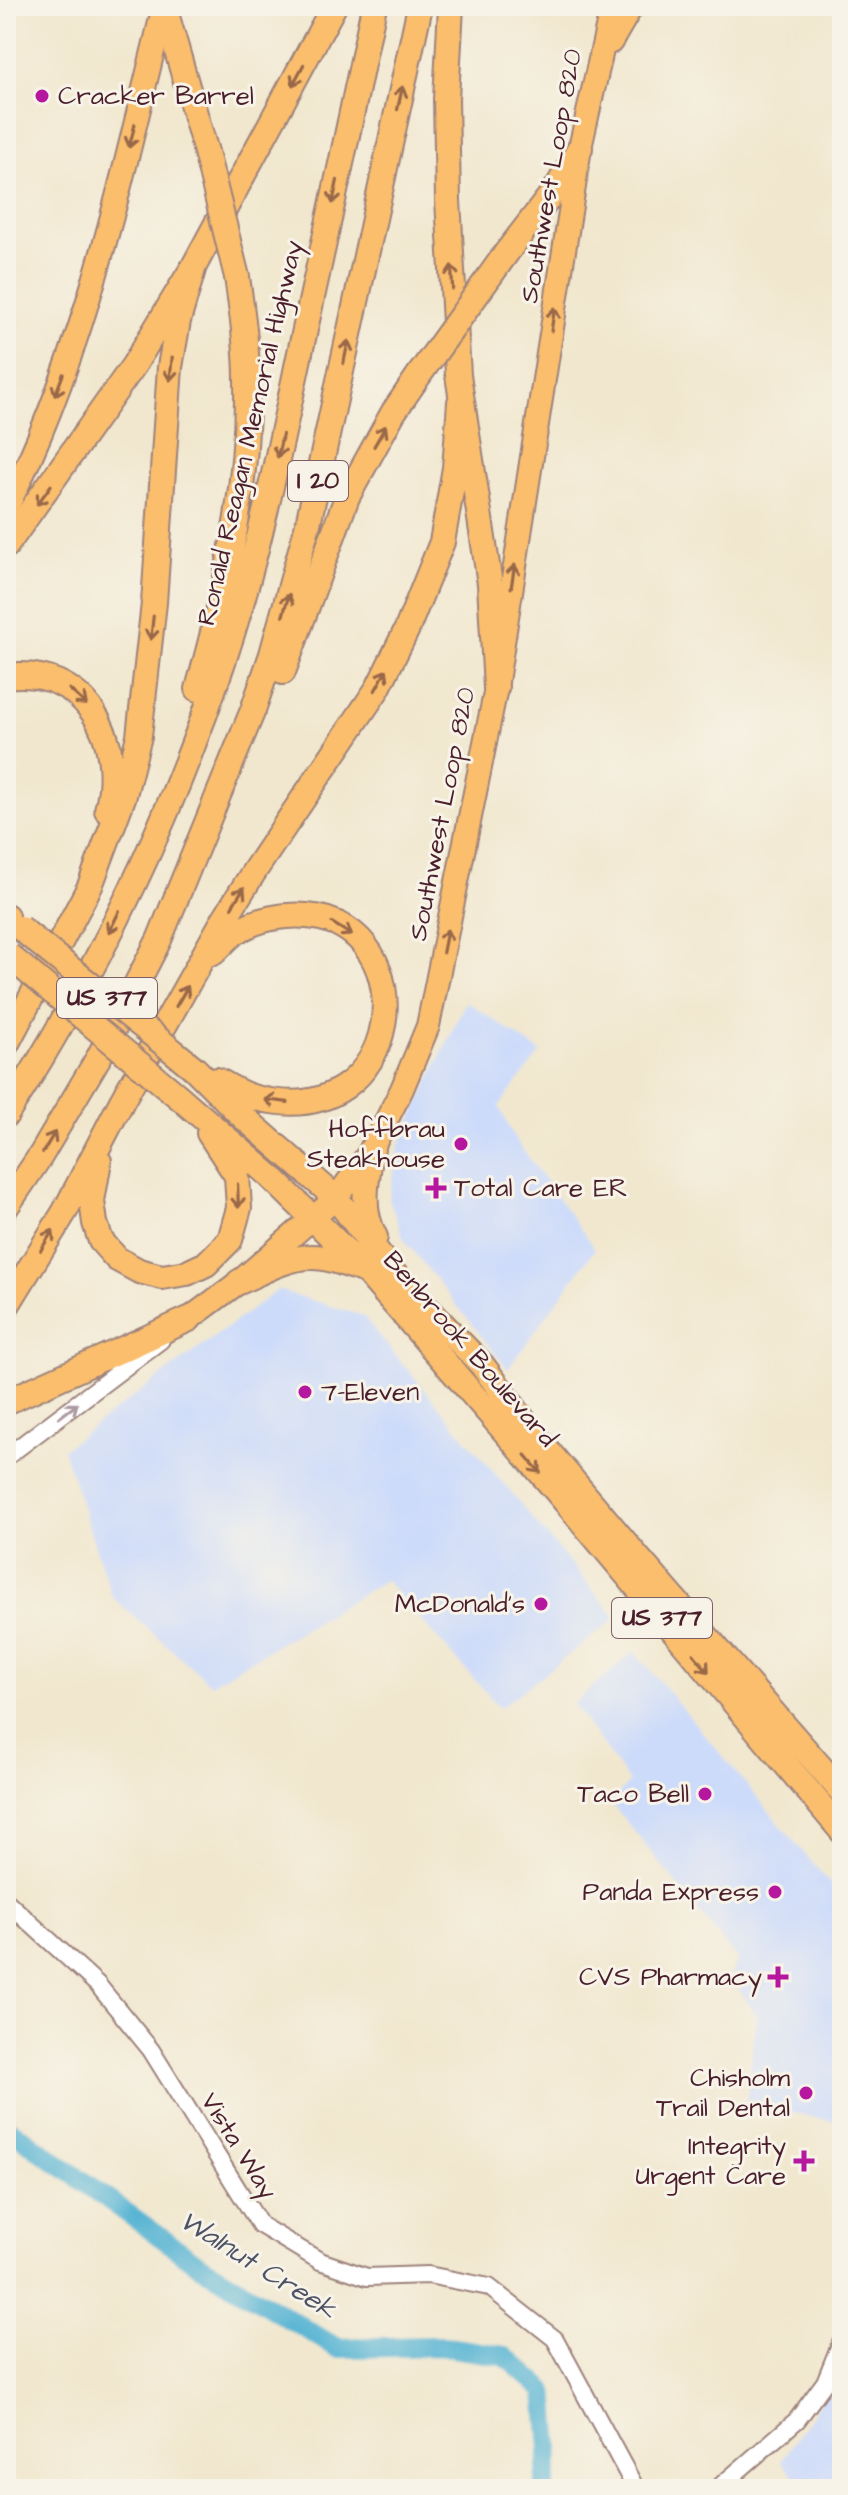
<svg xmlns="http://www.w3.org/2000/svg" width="848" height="2495" viewBox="0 0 848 2495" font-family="'Architects Daughter',sans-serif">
<rect width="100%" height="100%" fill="#f7f3e8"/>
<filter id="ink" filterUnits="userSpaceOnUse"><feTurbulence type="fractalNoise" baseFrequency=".0125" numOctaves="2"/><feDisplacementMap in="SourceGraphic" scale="16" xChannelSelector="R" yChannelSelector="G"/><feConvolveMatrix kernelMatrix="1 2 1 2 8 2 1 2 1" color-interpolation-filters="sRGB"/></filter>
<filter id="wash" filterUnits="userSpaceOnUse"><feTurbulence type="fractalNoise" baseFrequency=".006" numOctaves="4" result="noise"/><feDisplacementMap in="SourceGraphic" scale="32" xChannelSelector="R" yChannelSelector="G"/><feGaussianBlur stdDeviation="1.8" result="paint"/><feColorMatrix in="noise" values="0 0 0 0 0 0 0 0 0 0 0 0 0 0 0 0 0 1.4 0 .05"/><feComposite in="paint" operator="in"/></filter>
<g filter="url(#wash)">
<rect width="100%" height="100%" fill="#f1e7ce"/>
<!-- built -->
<path fill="#cddbfa" d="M466,1001l75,51 -42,54 16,33 80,110 -87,120 -104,-129 -15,-42 10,-52z
M278,1290l85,26 253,302 -116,90 -115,-128 -174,104 -99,-87 -49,-148z
M634,1651l208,247v225l-96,-20 11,-86 -27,-41 8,-16 -127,-157 18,-21 -56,-78z
M842,2369v120h-35l-26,-27z"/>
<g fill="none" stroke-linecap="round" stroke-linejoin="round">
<!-- river -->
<path stroke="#54b3d3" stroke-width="20" d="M6,2126l192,138 139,84 104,-2 64,10 40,35 5,56 -6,42"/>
</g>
</g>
<g filter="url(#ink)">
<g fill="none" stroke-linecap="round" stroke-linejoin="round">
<defs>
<path id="minor" d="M6,1457l155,-117
M6,1901l92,84 53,65 109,175 60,36 47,16 61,-2 61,12 66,52 81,150
M717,2489l80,-69 28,-38 17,-42"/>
<path id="major" d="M611,42l21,-36
M6,509c80,-157 116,-333 158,-503
M189,1319l50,-37 97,-84 36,-49 30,-60 26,-63 68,-338 84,-540 32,-142"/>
<path id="highway" d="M164,6l42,146
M451,6l-5,93 2,101 10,175 32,209 6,104
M507,252l51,-66 22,-38
M6,546l128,-181 60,-99 140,-260
M283,672l64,-175 46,-84 26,-38
M6,676c79,-11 120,64 101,134
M198,689c28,-100 51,-204 49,-308 0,-35 -5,-70 -10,-104
M6,916v1
M213,953c8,-7 15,-16 23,-21 20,-13 48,-18 71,-16 119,9 101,220 -51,182 -14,-3 -27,-12 -39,-18
M6,1045l84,-159 34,-91 15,-59 15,-133 16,-236 8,-46 16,-55
M194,1068l46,46 96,84 59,77 87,90 54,72 103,122 203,233
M179,1097l91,79 95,94 189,218 288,343
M6,1115c91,-142 165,-297 218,-456 34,-102 55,-207 77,-311 25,-114 50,-228 73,-342
M372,1149c-6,30 -12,61 3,88
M99,1161l-7,40 3,22 6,18 16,18 22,12 23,6 25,-4 19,-9 24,-24 9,-32 -2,-32 -28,-43
M6,1207l35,-52 59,-100 59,-115 94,-230 19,-56 36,-130 112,-518
M239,1282c22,-10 48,-25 73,-25 17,0 34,7 50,13
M6,1307l59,-96 57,-110 101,-180 32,-51 123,-182 29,-59 35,-87 13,-74 5,-66
M6,1402l183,-83"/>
</defs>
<!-- minor casing -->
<use href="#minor" stroke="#9e837c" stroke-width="20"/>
<!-- major casing -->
<use href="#major" stroke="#9e837c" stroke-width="26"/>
<!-- highway casing -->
<use href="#highway" stroke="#9e837c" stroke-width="28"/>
<!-- minor -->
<use href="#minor" stroke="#fff" stroke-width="16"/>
<!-- major -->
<use href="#major" stroke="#fabe6d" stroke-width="22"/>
<!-- highway -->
<use href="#highway" stroke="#fabe6d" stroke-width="24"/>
<defs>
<path id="highway-bridge" d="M206,152l31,125
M419,375l88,-123
M20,928l174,140
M8,955l171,142"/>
</defs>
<!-- highway-bridge casing -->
<use href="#highway-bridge" stroke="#9e837c" stroke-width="28" stroke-linecap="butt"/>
<!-- highway-bridge -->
<use href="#highway-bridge" stroke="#fabe6d" stroke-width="24"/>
</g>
<!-- one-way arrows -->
<defs><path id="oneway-shaft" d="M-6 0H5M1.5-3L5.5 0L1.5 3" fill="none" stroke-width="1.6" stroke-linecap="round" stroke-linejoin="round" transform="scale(2)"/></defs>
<g stroke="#996749">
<use href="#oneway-shaft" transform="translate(298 75) rotate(118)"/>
<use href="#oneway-shaft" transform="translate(400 98) rotate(-78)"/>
<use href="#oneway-shaft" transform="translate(132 136) rotate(104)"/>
<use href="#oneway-shaft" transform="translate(335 192) rotate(102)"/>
<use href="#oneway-shaft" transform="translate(452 277) rotate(-93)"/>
<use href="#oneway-shaft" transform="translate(553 319) rotate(-81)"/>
<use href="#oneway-shaft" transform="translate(346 352) rotate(-78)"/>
<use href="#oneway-shaft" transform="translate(171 369) rotate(96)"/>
<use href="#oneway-shaft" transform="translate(59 385) rotate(111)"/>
<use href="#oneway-shaft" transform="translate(380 436) rotate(-60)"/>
<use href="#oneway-shaft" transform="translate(280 446) rotate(102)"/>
<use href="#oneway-shaft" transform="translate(44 495) rotate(126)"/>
<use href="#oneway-shaft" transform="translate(513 576) rotate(-81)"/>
<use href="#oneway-shaft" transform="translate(286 605) rotate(-74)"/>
<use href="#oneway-shaft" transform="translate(152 628) rotate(96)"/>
<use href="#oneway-shaft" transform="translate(381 680) rotate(-61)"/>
<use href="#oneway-shaft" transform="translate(78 697) rotate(42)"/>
<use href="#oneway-shaft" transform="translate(238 897) rotate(-58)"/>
<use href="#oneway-shaft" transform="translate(114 922) rotate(116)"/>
<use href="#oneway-shaft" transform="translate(342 929) rotate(32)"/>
<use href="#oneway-shaft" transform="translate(445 941) rotate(-79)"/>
<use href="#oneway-shaft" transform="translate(182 996) rotate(-60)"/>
<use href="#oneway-shaft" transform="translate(276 1101) rotate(-173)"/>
<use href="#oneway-shaft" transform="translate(49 1142) rotate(-59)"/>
<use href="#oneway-shaft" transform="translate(238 1196) rotate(88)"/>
<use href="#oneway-shaft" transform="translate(47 1240) rotate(-59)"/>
<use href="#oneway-shaft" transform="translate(533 1464) rotate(49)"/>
<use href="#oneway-shaft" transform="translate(701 1663) rotate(50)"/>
</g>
<use stroke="#ae9aa0" href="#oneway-shaft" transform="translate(68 1411) rotate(-37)"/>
</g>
<!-- markers -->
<g fill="#b5179e" stroke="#f7f3e8" stroke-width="3">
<circle cx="42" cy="96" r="8"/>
<circle cx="461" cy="1144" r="8"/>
<path d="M432 1176h8v8h8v8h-8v8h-8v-8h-8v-8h8z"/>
<circle cx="305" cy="1392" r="8"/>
<circle cx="541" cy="1604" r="8"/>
<circle cx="705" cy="1794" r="8"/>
<circle cx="775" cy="1892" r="8"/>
<path d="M774 1965h8v8h8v8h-8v8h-8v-8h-8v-8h8z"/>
<circle cx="806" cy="2093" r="8"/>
<path d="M800 2149h8v8h8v8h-8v8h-8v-8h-8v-8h8z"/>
</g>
<g text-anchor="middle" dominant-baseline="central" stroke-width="6" stroke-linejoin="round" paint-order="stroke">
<!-- shield labels -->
<g fill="#f7f3e8" stroke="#7e5f64" stroke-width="2">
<rect x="288" y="461" width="60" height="40" rx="6"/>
<rect x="57" y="978" width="100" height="40" rx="6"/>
<rect x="612" y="1598" width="100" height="40" rx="6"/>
</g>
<g font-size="24" font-weight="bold" fill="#4a1f2b">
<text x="318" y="481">I 20</text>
<text x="107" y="998">US 377</text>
<text x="662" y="1618">US 377</text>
</g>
<!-- poi labels -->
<g font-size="26" fill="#4a1f2b" stroke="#f7f3e8" text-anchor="end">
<text x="58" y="96" text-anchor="start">Cracker Barrel</text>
<text x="445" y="1129">Hoffbrau<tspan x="445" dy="30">Steakhouse</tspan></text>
<text x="454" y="1188" text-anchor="start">Total Care ER</text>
<text x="321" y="1392" text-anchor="start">7-Eleven</text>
<text x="525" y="1604">McDonald's</text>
<text x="689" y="1794">Taco Bell</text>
<text x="759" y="1892">Panda Express</text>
<text x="762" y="1977">CVS Pharmacy</text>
<text x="790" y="2078">Chisholm<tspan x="790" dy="30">Trail Dental</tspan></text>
<text x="786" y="2146">Integrity<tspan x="786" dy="30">Urgent Care</tspan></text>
</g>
<!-- street labels -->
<g font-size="26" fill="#4a1f2b" stroke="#f7f3e8">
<text transform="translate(551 176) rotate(-80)">Southwest Loop 820</text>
<text transform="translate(250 433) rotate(-77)">Ronald Reagan Memorial Highway</text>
<text transform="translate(442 814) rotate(-79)">Southwest Loop 820</text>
<text transform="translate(470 1349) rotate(49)">Benbrook Boulevard</text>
<text transform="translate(239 2146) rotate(58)">Vista Way</text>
</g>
<!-- water labels -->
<g font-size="28" font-style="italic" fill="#4e5366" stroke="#f7f3e8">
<text transform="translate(258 2265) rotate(32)">Walnut Creek</text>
</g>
</g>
<!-- margin -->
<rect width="848" height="2495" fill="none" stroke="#f7f3e8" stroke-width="32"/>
</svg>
